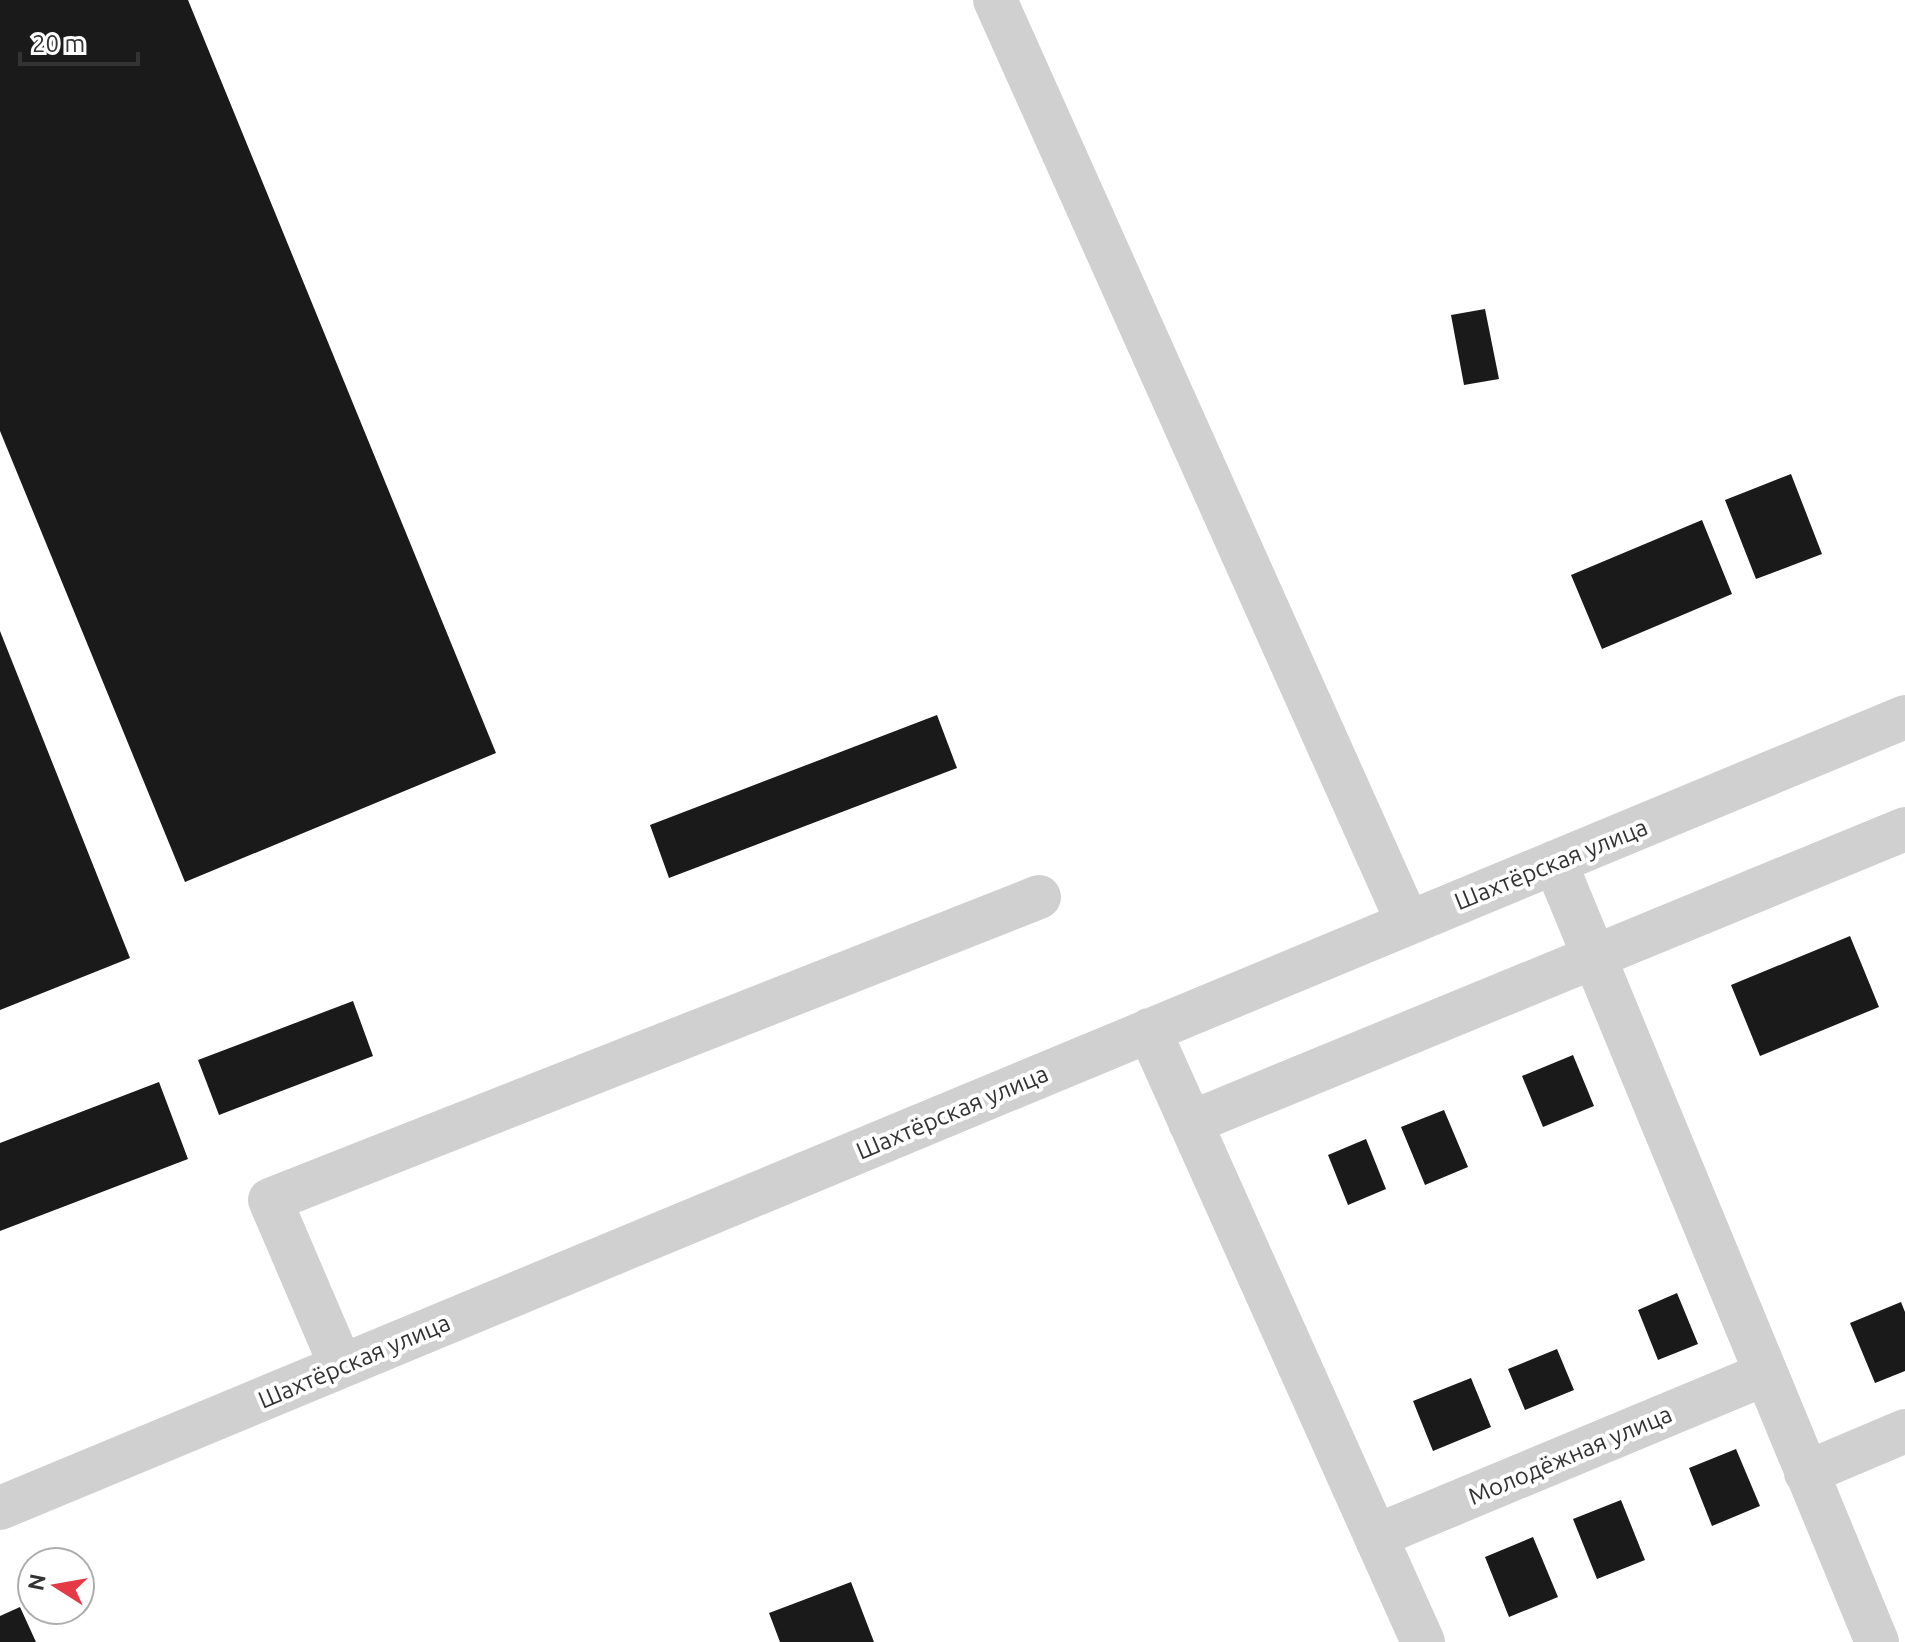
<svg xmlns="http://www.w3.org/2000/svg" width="1905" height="1642" viewBox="0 0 1905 1642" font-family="Ubuntu,sans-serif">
<rect width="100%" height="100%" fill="#fff"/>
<!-- building -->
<path fill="#1a1a1a" d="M0,0h188l308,753 -311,129 -185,-451z
M1485,309l14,70 -35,6 -13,-70z
M1791,474l31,80 -66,25 -31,-79z
M1702,520l30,74 -130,55 -31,-74z
M0,631l130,327 -130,52z
M937,715l20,53 -288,110 -19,-53z
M1850,936l29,71 -119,49 -29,-71z
M353,1001l20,55 -154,59 -21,-55z
M1573,1055l21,51 -51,21 -21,-51z
M159,1082l29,77 -188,72v-88z
M1444,1110l24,57 -43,18 -24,-58z
M1366,1139l20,50 -38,16 -20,-50z
M1677,1293l21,51 -40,16 -20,-50z
M1901,1302l4,10v59l-30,12 -25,-60z
M1557,1349l17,41 -49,20 -17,-41z
M1471,1378l20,49 -58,24 -20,-50z
M1736,1449l24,57 -48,20 -23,-58z
M1621,1500l24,60 -48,19 -24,-60z
M1533,1537l25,60 -49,20 -24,-60z
M851,1582l23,60h-94l-11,-29z
M20,1607l16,35h-36v-26z"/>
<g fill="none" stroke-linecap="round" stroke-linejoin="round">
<!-- minor -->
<path stroke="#d0d0d0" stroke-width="44" d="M995,0l413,923
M1555,862l322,780
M1149,1030l274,612
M1190,1123l715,-294
M341,1366l-71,-166 769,-303
M1806,1473l99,-42
M0,1508l1905,-791
M1376,1536l389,-162"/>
</g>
<g text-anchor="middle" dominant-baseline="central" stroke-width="8" stroke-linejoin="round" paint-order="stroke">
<!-- street labels -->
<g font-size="24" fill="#333" stroke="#fff">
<text transform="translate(1551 864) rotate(-22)">Шахтёрская улица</text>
<text transform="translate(952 1112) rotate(-23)">Шахтёрская улица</text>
<text transform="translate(354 1361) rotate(-23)">Шахтёрская улица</text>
<text transform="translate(1570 1455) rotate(-23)">Молодёжная улица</text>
</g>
</g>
<!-- north arrow -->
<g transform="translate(56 1586) rotate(281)"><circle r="38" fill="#ffffff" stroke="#adadad" stroke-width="2"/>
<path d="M0-6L14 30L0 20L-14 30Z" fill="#e63946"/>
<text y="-12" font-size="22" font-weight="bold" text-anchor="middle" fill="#333333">N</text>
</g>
<!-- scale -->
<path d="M20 52v12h118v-12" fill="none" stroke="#333333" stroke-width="4"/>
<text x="32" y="52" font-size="24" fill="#333333" stroke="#ffffff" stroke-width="6" paint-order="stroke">20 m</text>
</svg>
